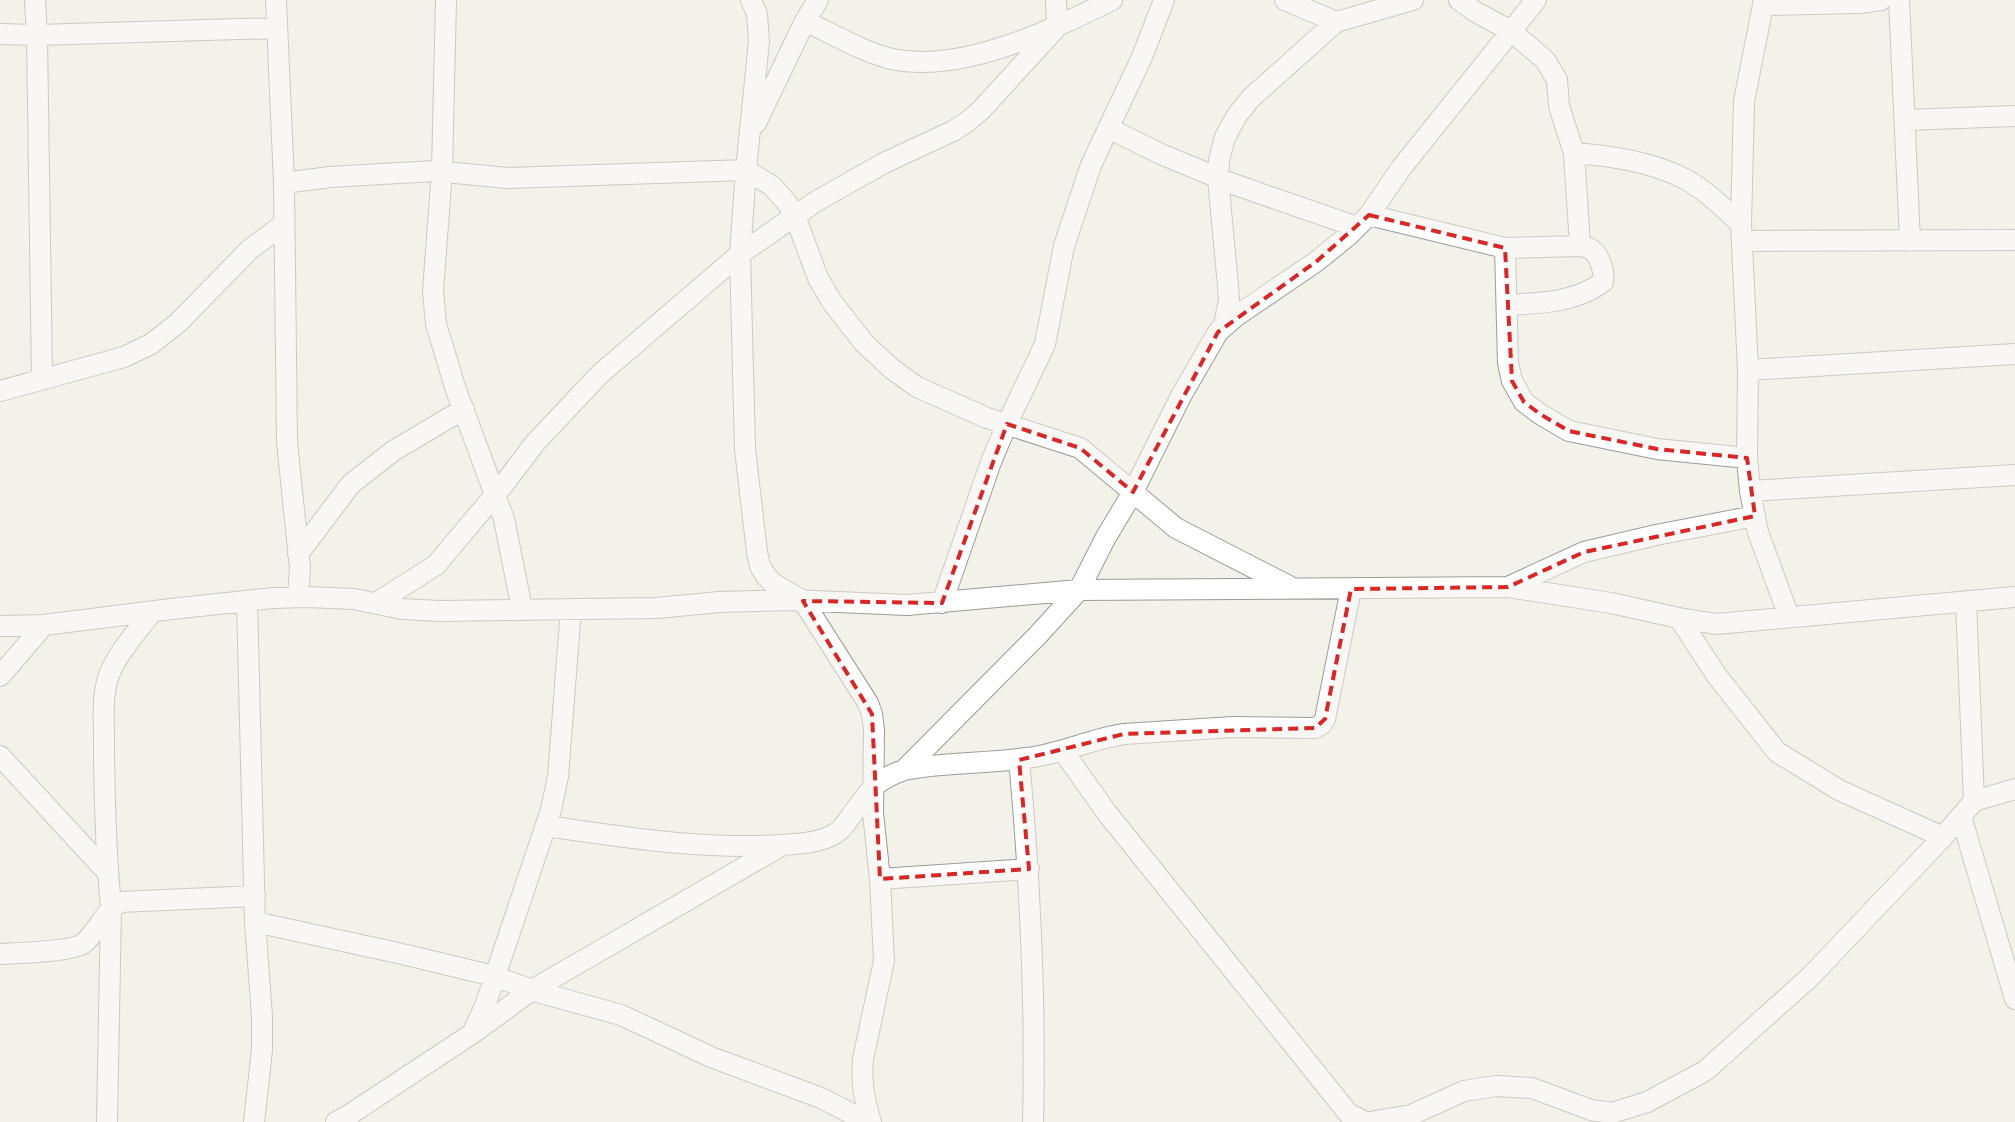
<svg xmlns="http://www.w3.org/2000/svg" width="2015" height="1122" viewBox="0 0 2015 1122" font-family="Raleway,sans-serif">
<rect width="100%" height="100%" fill="#f2f1ea"/>
<g fill="none" stroke-linecap="round" stroke-linejoin="round">
<defs>
<path id="minor" d="M35,0l2,35 5,344
M276,0l8,183 3,259 13,126 -2,29
M446,0l-4,171 -9,120 3,33 20,66 48,129 18,90
M751,0l6,14 2,27 -13,129 -6,84 5,195 12,103 3,14 6,10 8,8 29,17 65,102 4,11 2,16 -1,83 7,66 4,82 -21,98c-2,24 1,39 8,63
M1285,0l51,22
M1459,0l15,11 37,20 34,29 12,20 2,26 15,47 6,93
M1764,0l-20,101 -3,123 7,146 -1,88 3,33 8,41 31,85
M1899,0l11,241
M1763,5l96,-2 22,-3
M805,21c28,13 57,31 87,38 70,15 159,-29 220,-59
M0,34l37,1 240,-7
M1905,120l110,-4
M756,123l49,-102 13,-21
M1108,128l55,27 70,29 124,43
M1574,153c37,3 75,8 109,25 22,11 40,30 58,46
M284,183l46,-6 104,-6 74,7 238,-8 26,16 16,18 7,12 23,62 14,24 32,41 28,26 25,18 70,31 93,30 96,80 113,58
M1369,215l136,33 75,-2c4,1 9,1 12,4 8,6 13,23 11,32 -29,21 -62,21 -96,23
M1742,241l273,-1
M1505,248l3,115 4,18 12,21 16,12 29,17 88,18 90,9
M1224,325l5,-25 -1,-14 -10,-108 1,-18 6,-23 13,-23 13,-16 85,-76 77,-22
M1748,370l267,-16
M0,391l124,-34 27,-13 28,-22 70,-72 35,-26
M1750,491l265,-16
M298,554l53,-70 42,-33 71,-42
M1508,587l76,-35 72,-17 99,-19
M247,601l8,321 7,94v34l-8,72
M1966,601l8,200
M376,603l60,-38 68,-81 31,-41 65,-69 140,-120 75,-52 69,-39 69,-32 14,-9 14,-12 76,-83 -1,-27
M942,603l49,-141 16,-38 38,-80 19,-98 27,-81 51,-108 22,-57
M1679,618l38,58 60,76 62,38 104,47
M0,626l44,-1 127,-16 102,-11 34,-1 47,2 48,10 38,2 217,-3 62,-6 73,-2 115,5 172,-15 429,-3 103,16 68,15 37,6 299,-27
M0,676l44,-51
M1063,751l44,62 241,300 17,9
M0,756l108,117
M1019,759c11,121 17,242 14,363
M904,770l134,-135 41,-45 27,-53 27,-45 48,-96 37,-64 17,-15 82,-56 32,-26 20,-20 33,-48 134,-167
M1961,816l54,183
M546,826c78,11 156,24 235,19 17,-1 40,-2 55,-12 6,-3 11,-11 15,-17 17,-23 23,-36 53,-46 40,-8 82,-6 123,-12 33,-4 64,-19 97,-24l109,-7 82,1 6,-3 4,-6 26,-130
M880,879l149,-10
M255,922l143,31 96,23 44,16 83,23 90,42 110,41 47,24
M0,954c17,-1 72,-2 84,-11 14,-12 20,-31 36,-41l135,-6
M473,1032l12,-26 66,-196 7,-34 13,-167
M107,1122l4,-214c-5,-56 -7,-112 -7,-169 0,-20 -2,-41 4,-61 8,-24 29,-46 44,-66
M336,1122l13,-7 124,-82 59,-43 247,-143
M1369,1122l42,-7 53,-24 32,-5 36,2 59,22 21,3 35,-11 58,-31 105,-94 133,-140 31,-36 41,-12"/>
</defs>
<!-- minor casing -->
<use href="#minor" stroke="#9d9b95" stroke-width="22"/>
<!-- minor -->
<use href="#minor" stroke="#fff" stroke-width="20"/>
</g>
<!-- marked area -->
<path d="M0 0H2015V1122H0ZM1369,215l136,33 7,133 12,21 16,12 29,17 88,18 90,9 8,58 -171,36 -76,35 -157,2 -26,130 -10,9 -191,6 -105,26 10,109 -149,10 -8,-165 -69,-113 139,2 65,-179 73,24 53,44 85,-160 99,-71z" fill="#f2f1ea" fill-opacity=".55" fill-rule="evenodd"/>
<path fill="none" stroke="#d62828" stroke-width="4" stroke-dasharray="10 6" stroke-linejoin="round" d="M1369,215l136,33 7,133 12,21 16,12 29,17 88,18 90,9 8,58 -171,36 -76,35 -157,2 -26,130 -10,9 -191,6 -105,26 10,109 -149,10 -8,-165 -69,-113 139,2 65,-179 73,24 53,44 85,-160 99,-71z"/>
</svg>
